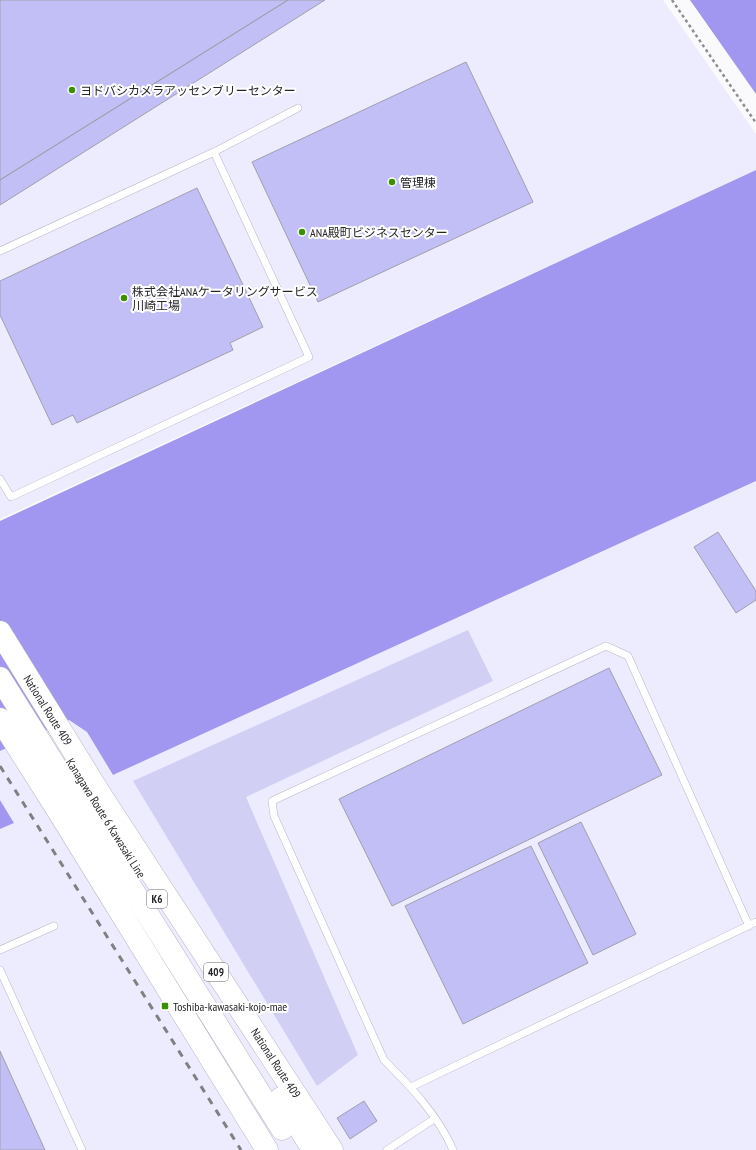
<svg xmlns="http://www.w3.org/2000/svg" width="756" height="1150" viewBox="0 0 756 1150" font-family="'PT Sans Narrow','Noto Sans JP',sans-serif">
<rect width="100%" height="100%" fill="#fafafd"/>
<!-- built -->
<path fill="#edecfe" d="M0,0h663l93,134v36l-756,349z
M756,481v669h-756v-321l14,-6 -14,-23v-49l68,-31 19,12 26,43z"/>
<!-- green -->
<path fill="#d1cff4" d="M468,630l25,51 -247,116 112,258 -41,31 -184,-305z"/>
<!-- water -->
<path fill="#a196f0" d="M690,0h66v94z
M756,170v311l-643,294 -26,-43 -18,-12 -69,31v-230z
M0,800l14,23 -14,6z"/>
<!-- building -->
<path fill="#c2bef6" stroke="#9f9fad" d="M0,0h288l-288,180z
M288,0h37l-325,205v-25z
M466,62l67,140 -215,100 -66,-140z
M197,188l66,139 -33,16 3,7 -156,73 -4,-8 -21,10 -52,-110v-34z
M718,532l38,59v9l-20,13 -42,-66z
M609,668l53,107 -270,131 -53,-107z
M581,822l55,112 -43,21 -55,-112z
M531,846l57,117 -125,61 -58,-118z
M0,1051l45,99h-45z
M364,1101l13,20 -27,18 -13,-21z"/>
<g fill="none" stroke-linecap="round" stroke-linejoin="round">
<defs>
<path id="lane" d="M0,251l214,-99 84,-44
M0,479l11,18 298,-140 -95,-205
M0,950l54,-24
M0,970l82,180
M411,1087l345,-165
M387,1150l47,-31
M453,1150c-15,-35 -43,-64 -69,-90l-110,-244 -2,-15 334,-155 22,10 121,270"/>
<path id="highway" d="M0,632l100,162 232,356
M0,678l282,451
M0,719l60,95 207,336
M281,1098l32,52"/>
</defs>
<!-- lane casing -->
<use href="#lane" stroke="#b8b7c6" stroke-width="8"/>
<!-- highway casing -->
<use href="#highway" stroke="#b8b7c6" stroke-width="23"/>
<!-- path -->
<path stroke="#8e8e92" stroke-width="2.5" stroke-dasharray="3 3" stroke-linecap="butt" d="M672,0l84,123"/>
<!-- lane -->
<use href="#lane" stroke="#fff" stroke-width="7"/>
<!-- highway -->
<use href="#highway" stroke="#fff" stroke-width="22"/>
<!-- rail -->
<path stroke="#808084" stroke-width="3" stroke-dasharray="7 7" stroke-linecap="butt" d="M0,766l241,384"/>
</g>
<!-- markers -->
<g fill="#3a9100" stroke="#fff" stroke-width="1.5">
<circle cx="72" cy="90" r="4"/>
<circle cx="392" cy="182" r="4"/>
<circle cx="302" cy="232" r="4"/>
<circle cx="124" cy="298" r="4"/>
<rect x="161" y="1002" width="8" height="8" rx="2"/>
</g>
<g text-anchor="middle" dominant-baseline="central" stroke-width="4" stroke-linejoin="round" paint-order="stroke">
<!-- shield labels -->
<g fill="#fff" stroke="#66666a" stroke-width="1">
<rect x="147" y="890" width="20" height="18" rx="3"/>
<rect x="204" y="963" width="24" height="18" rx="3"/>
</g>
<g font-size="11" font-weight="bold" fill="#25252a">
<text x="157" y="899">K6</text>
<text x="216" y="972">409</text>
</g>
<!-- poi labels -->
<g font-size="12" fill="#25252a" stroke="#fff" text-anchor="start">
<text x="80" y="90">ヨドバシカメラアッセンブリーセンター</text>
<text x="400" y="182">管理棟</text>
<text x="310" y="232">ANA殿町ビジネスセンター</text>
<text x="132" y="291">株式会社ANAケータリングサービス<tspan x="132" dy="14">川崎工場</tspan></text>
<text x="173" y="1006">Toshiba-kawasaki-kojo-mae</text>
</g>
<!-- street labels -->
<g font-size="12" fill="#25252a" stroke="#fff">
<text transform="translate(48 710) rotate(58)">National Route 409</text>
<text transform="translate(106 818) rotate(58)">Kanagawa Route 6 Kawasaki Line</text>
<text transform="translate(276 1063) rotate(57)">National Route 409</text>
</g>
</g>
</svg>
